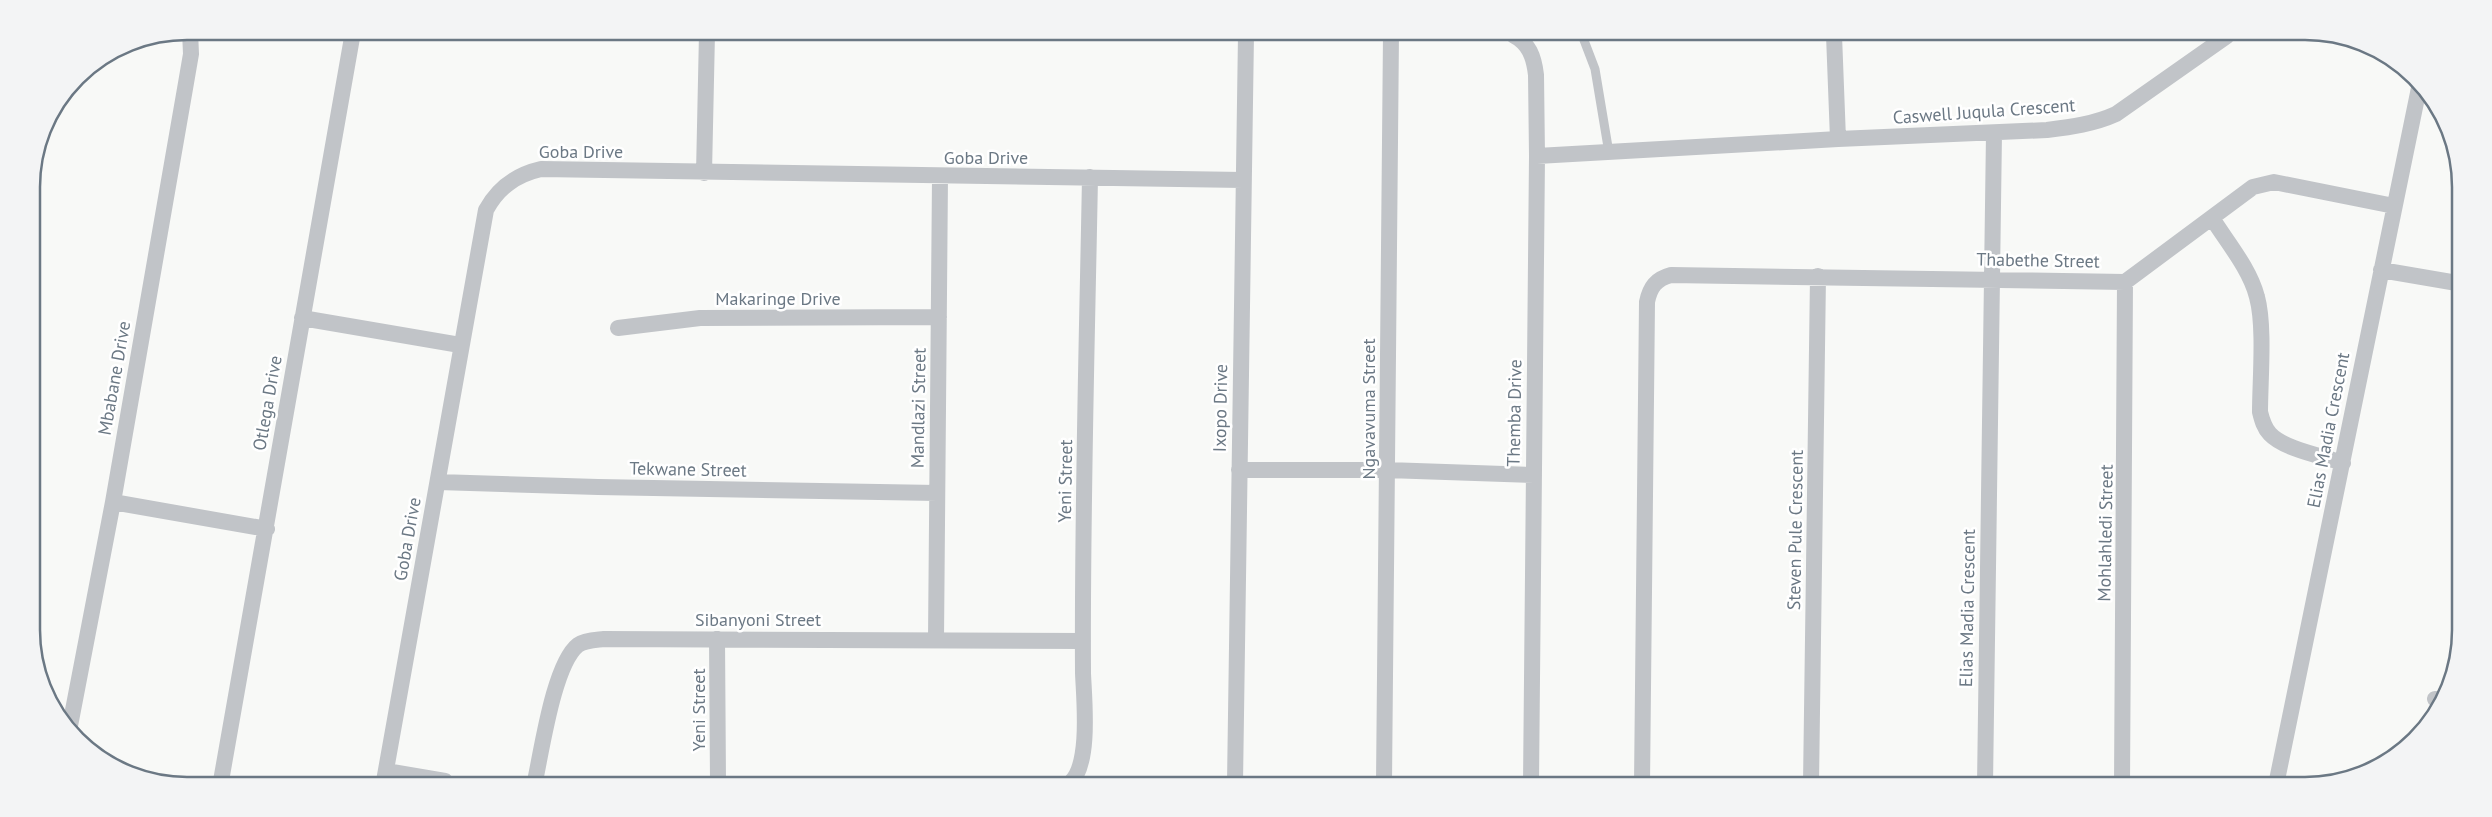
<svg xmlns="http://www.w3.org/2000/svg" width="2492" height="817" viewBox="0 0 2492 817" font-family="'PT Sans',sans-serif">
<rect width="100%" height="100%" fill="#f8f9f7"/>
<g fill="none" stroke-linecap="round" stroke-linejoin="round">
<!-- lane -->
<path stroke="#c1c4c8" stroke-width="9" d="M1582,35l13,34 14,84"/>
<!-- street -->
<path stroke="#c1c4c8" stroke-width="16" d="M1513,35c16,8 21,22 23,40l1,81 -6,628
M1834,35l4,104
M67,91l14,-17
M1537,156l301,-17 209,-9c24,-3 47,-6 69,-16l111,-78
M704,173l3,-140
M2212,218c15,24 38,51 45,79 8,29 3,84 3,115 2,8 4,16 10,22 14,15 52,22 73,29
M2381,270l76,13
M302,318l158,27
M618,328l82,-10 239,-1
M1239,470h148l147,5
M438,482l160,5 339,6
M113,502l154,27
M717,639l1,143
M936,639l4,-462
M2435,699l7,1
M69,731l44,-229 73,-419 5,-29 -1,-23
M386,771l59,10
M221,781l132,-749
M384,781l102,-571c12,-22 29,-35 55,-41l702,11
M535,781c7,-32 19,-117 43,-136 7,-5 18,-5 26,-6l479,2
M1070,783c21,-18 14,-84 13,-110 -1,-165 4,-331 7,-496
M1235,783l11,-749
M1384,783l7,-749
M1642,784l5,-482c3,-15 9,-23 24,-27l454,7 128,-95 21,-5 120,24
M1811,784l7,-508
M1985,785l9,-652
M2122,785l3,-503
M2276,785l144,-702"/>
</g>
<g text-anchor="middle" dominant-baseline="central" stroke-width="5" stroke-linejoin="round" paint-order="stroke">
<!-- street labels -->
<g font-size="18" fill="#6b7884" stroke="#fff">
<text transform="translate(1984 111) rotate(-4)">Caswell Juqula Crescent</text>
<text x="581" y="151">Goba Drive</text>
<text x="986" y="157">Goba Drive</text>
<text transform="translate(2038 260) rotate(1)">Thabethe Street</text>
<text x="778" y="298">Makaringe Drive</text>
<text transform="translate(114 378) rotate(-80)">Mbabane Drive</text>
<text transform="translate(267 403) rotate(-80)">Otlega Drive</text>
<text transform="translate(918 408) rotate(-89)">Mandlazi Street</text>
<text transform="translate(1220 408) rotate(-89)">Ixopo Drive</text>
<text transform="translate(1368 409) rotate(-90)">Ngavavuma Street</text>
<text transform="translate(1514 413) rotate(-89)">Themba Drive</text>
<text transform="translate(2328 430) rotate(-79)">Elias Madia Crescent</text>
<text transform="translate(688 469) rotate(1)">Tekwane Street</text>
<text transform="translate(1065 481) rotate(-89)">Yeni Street</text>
<text transform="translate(1795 530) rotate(-89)">Steven Pule Crescent</text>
<text transform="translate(2105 533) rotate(-89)">Mohlahledi Street</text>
<text transform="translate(407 539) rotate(-80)">Goba Drive</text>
<text transform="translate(1967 608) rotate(-89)">Elias Madia Crescent</text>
<text x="758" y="619">Sibanyoni Street</text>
<text transform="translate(698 710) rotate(-90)">Yeni Street</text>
</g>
</g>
<!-- crop -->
<path d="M0 0H2492V817H0ZM187 40H2305A147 147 0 0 1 2452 187V630A147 147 0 0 1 2305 777H187A147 147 0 0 1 40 630V187A147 147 0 0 1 187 40Z" fill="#f3f4f5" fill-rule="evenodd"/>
<path fill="none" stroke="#6b7884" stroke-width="2.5" d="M187 40H2305A147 147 0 0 1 2452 187V630A147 147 0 0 1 2305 777H187A147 147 0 0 1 40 630V187A147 147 0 0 1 187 40Z"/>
</svg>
